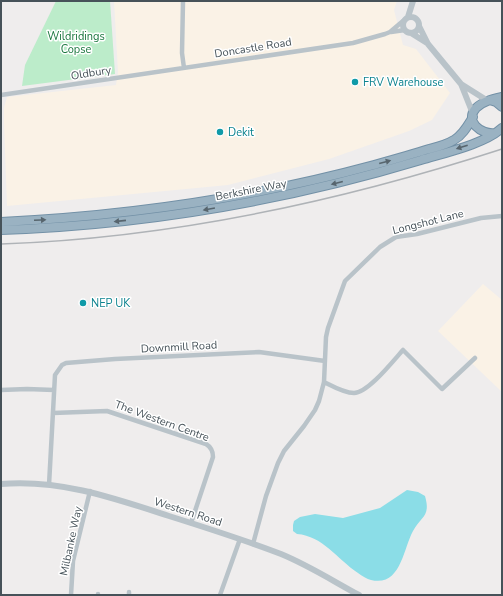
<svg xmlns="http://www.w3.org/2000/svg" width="503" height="596" viewBox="0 0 503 596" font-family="'Nunito Sans',sans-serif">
<rect width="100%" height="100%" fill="#efeded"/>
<!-- commercial -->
<path fill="#faf2e6" d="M114,1h283l-3,9 9,35 13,4 34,44 -18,27 -23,11 -80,28 -101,26 -221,21 -3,-84v-14l3,-11 109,-12 2,-13z
M483,284l19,16v92l-64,-61z"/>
<!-- green -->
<path fill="#bcecca" d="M56,1h54l5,73 -93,12 3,-21z"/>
<!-- water -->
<path fill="#8bdde7" d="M407,490l11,2 7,4c6,21 -4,20 -12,35 -10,18 -12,56 -42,49 -4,-1 -9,-4 -13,-7 -21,-14 -35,-37 -61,-39l-4,-3v-6l1,-4 6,-4 15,-3 28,4 37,-10z"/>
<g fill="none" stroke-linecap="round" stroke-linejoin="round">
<defs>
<path id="trunk" d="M490,100l6,2 6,5
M495,133c-14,2 -31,-12 -19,-25 7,-7 17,-9 26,-11
M1,222c126,-6 251,-24 373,-57 18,-5 36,-10 55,-16 8,-2 17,-4 25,-9 9,-5 14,-15 19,-23
M1,230c142,-5 284,-29 420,-70 23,-7 64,-16 81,-32"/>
</defs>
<!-- trunk casing -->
<use href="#trunk" stroke="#7290a6" stroke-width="10"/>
<!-- minor -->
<path stroke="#b9c3c9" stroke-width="4.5" d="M183,1l-1,52 2,15
M391,32l14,-2
M1,95l352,-52 32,-9 5,-2 13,-11
M324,382c8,4 20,11 30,11 14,0 39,-32 49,-43l39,39 33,-31
M1,390l26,-1 27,1
M53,413l54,-2 99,33c5,3 7,7 7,13l-22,66
M49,485l6,-110 7,-10 4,-2 49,-4 144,-7 66,9
M253,544l13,-48 12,-33 6,-12 20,-25 11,-16 4,-9 5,-19 2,-45 2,-9 17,-47 35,-34 16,-10 21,-3 64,-16 21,-2
M129,592v3
M98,594v1
M71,595l2,-34 17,-70
M220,595l20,-56"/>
<!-- tertiary -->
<path stroke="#b9c3c9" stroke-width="6" d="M403 25a8 8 0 1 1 16 0a8 8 0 1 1-16 0Z
M408,17l5,-16
M419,26l9,18 33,40 12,30
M411,33l16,10
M461,84l27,17
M1,484c59,-5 113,14 168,32 38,12 76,24 112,38 27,11 52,27 78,41"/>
<!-- trunk -->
<use href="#trunk" stroke="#9ab2c2" stroke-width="8"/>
<!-- rail -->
<path stroke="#afb3b7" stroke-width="1.5" d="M1,244c172,-6 338,-42 501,-95"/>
</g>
<!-- one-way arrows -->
<defs><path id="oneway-solid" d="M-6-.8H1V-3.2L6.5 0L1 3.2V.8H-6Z"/></defs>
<g fill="#57656e">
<use href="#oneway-solid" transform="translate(462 147) rotate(162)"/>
<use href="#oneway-solid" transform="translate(385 162) rotate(-15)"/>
<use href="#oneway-solid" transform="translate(337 183) rotate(166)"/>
<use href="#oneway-solid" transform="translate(209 209) rotate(170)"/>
<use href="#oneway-solid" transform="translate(40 220) rotate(-3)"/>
<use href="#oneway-solid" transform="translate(120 221) rotate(174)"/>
</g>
<!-- markers -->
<g fill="#0f9aa8" stroke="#fff" stroke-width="1.5">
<circle cx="355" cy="82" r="4"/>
<circle cx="220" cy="132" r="4"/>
<circle cx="83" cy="303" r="4"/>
</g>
<g text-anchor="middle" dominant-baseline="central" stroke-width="3" stroke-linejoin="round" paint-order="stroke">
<!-- park labels -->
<g font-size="11" fill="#1b773f" stroke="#fff">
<text x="76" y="36">Wildridings<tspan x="76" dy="13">Copse</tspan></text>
</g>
<!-- street labels -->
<g font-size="11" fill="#465259" stroke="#fff">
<text transform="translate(253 48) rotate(-9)">Doncastle Road</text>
<text transform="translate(91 73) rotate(-9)">Oldbury</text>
<text transform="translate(251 190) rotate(-11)">Berkshire Way</text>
<text transform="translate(428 222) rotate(-14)">Longshot Lane</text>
<text transform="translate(179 347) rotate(-3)">Downmill Road</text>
<text transform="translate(162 421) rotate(20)">The Western Centre</text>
<text transform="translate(188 512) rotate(18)">Western Road</text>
<text transform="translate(71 541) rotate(-78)">Milbanke Way</text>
</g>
<!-- culture labels -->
<g font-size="11" fill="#0d838f" stroke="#fff" text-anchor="start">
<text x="363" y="82">FRV Warehouse</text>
<text x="228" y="132">Dekit</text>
<text x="91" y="303">NEP UK</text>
</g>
</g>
<!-- border -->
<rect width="503" height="596" fill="none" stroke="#465259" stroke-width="4"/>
</svg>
